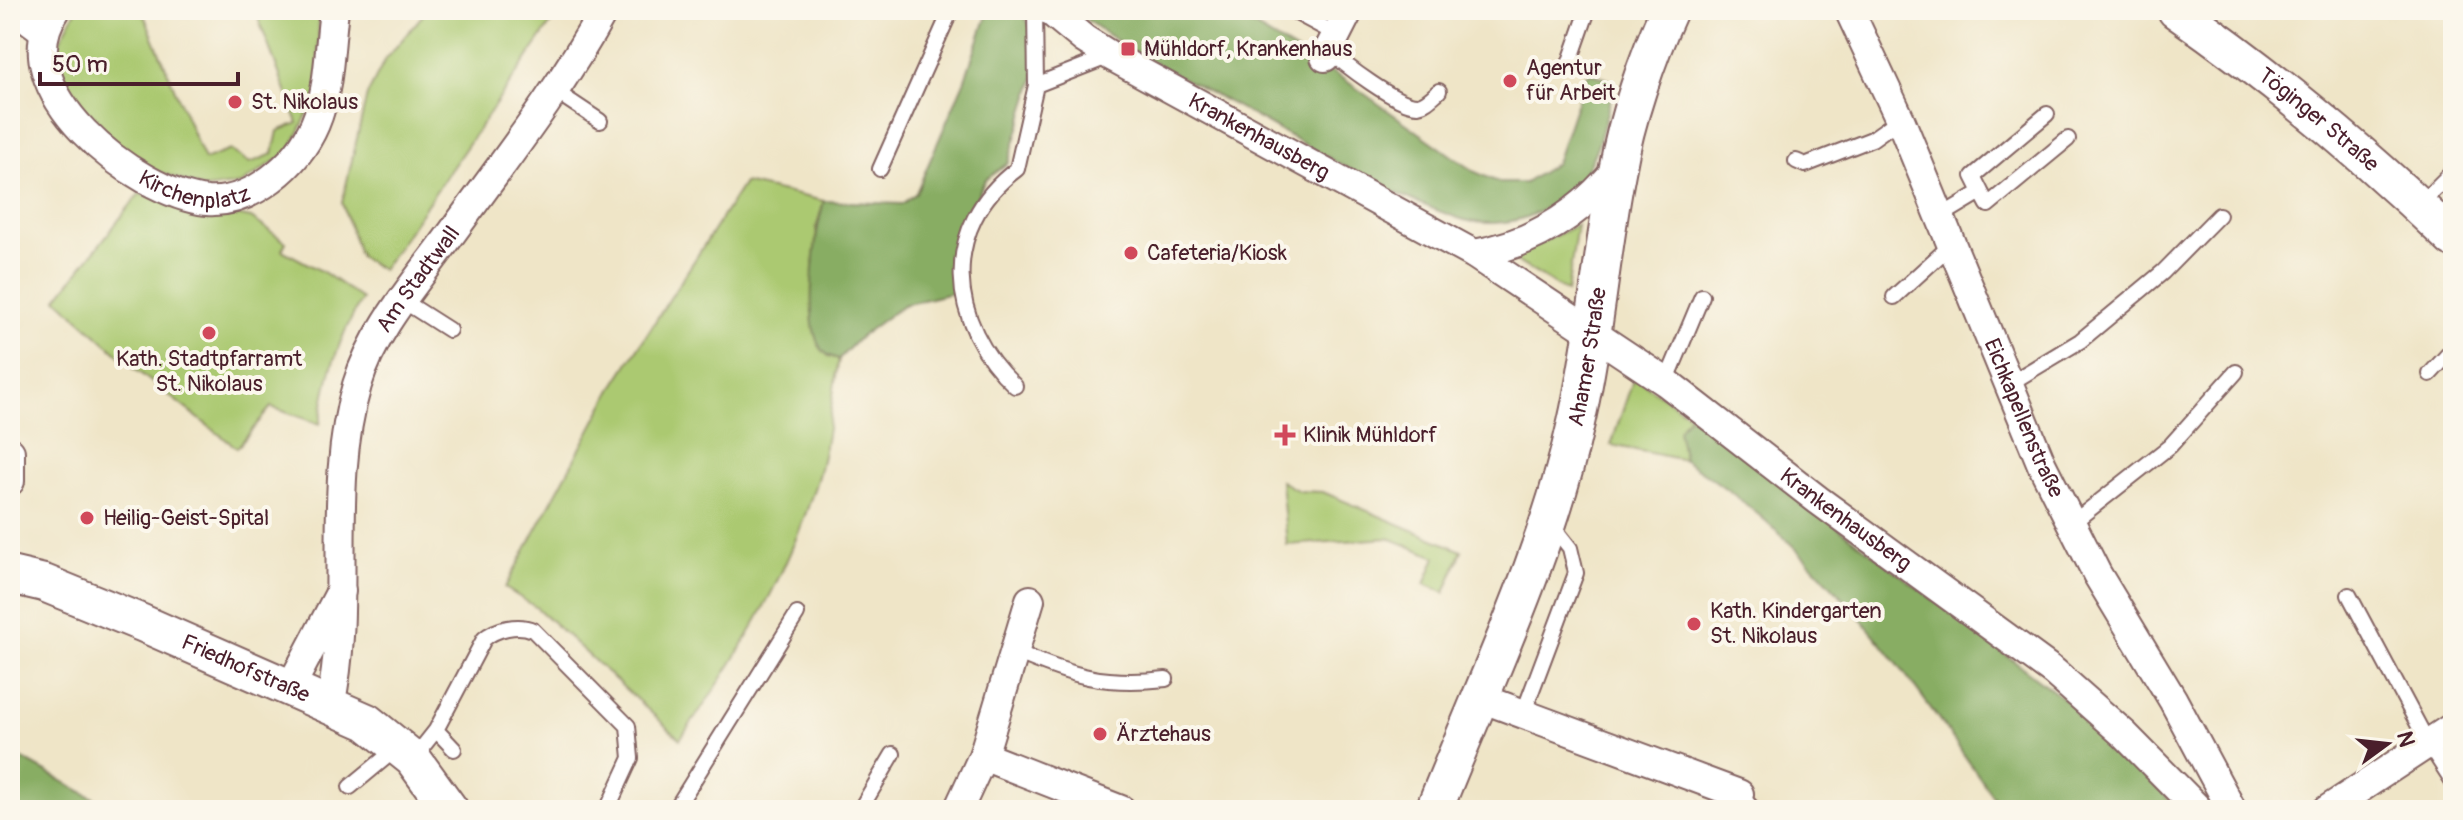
<svg xmlns="http://www.w3.org/2000/svg" width="2463" height="820" viewBox="0 0 2463 820" font-family="Pangolin,sans-serif">
<rect width="100%" height="100%" fill="#fbf7ec"/>
<filter id="ink" filterUnits="userSpaceOnUse"><feTurbulence type="fractalNoise" baseFrequency=".0125" numOctaves="2"/><feDisplacementMap in="SourceGraphic" scale="16" xChannelSelector="R" yChannelSelector="G"/><feConvolveMatrix kernelMatrix="1 2 1 2 8 2 1 2 1" color-interpolation-filters="sRGB"/></filter>
<filter id="wash" filterUnits="userSpaceOnUse"><feTurbulence type="fractalNoise" baseFrequency=".006" numOctaves="4" result="noise"/><feDisplacementMap in="SourceGraphic" scale="32" xChannelSelector="R" yChannelSelector="G"/><feGaussianBlur stdDeviation="1.8" result="paint"/><feColorMatrix in="noise" values="0 0 0 0 0 0 0 0 0 0 0 0 0 0 0 0 0 1.4 0 .05"/><feComposite in="paint" operator="in"/></filter>
<g filter="url(#wash)">
<rect width="100%" height="100%" fill="#efe5c7"/>
<!-- green -->
<path fill="#abc971" stroke="#7a744e" stroke-width="2" d="M76,10h66l62,150 26,-10 20,13 23,-9 5,-23 20,-8 -43,-113h64l-1,82 -28,59 -49,33 -36,5 -54,-20 -32,-22 -47,-51 -16,-48z
M427,10h133l-178,260 -22,-13 -18,-54 25,-108 18,-35z
M744,183l80,18 -8,27 12,128 11,3c-8,41 -11,87 -24,127 -29,93 -78,175 -135,253l-143,-131 -32,-20 110,-204z
M139,194l112,24 35,24 -4,8 43,23 37,26c-24,40 -36,79 -42,125l-49,-17 -34,41 -101,-78 -79,-71z
M1577,225l-10,67 -56,-34z
M1634,377l56,38 -11,15 5,30 -73,-15z
M1281,481l18,10 24,1 139,59 -17,42 -20,-9 11,-27 -47,-19 -102,7z"/>
<!-- forest -->
<path fill="#88ad63" stroke="#696647" stroke-width="2" d="M989,10h31l19,29 -5,41 -26,83 -23,17 -31,64 -2,49 -49,12 -43,32 -21,22c-9,-2 -15,-5 -20,-14 -15,-28 -4,-113 5,-144l78,3 14,-11 48,-111z
M1074,10h152l119,70 128,91 27,12h25l31,-20 30,-88 6,-2 20,8 2,5c-16,59 -21,105 -85,130 -20,8 -50,10 -71,2 -72,-24 -140,-67 -206,-103 -60,-33 -125,-62 -178,-105z
M1690,415l387,294 103,101h-178c-85,-125 -187,-270 -318,-350l-6,-30z
M10,752l96,53 9,5h-105z"/>
</g>
<g filter="url(#ink)">
<g fill="none" stroke-linecap="round" stroke-linejoin="round">
<defs>
<path id="service" d="M1291,10l45,24
M1328,49c15,15 70,57 90,56 8,-1 15,-9 21,-14
M1568,67l20,-57
M1036,85l74,-29
M555,91l45,30
M1796,161l9,4 67,-26 28,-20
M880,169l71,-159
M1981,192l-8,-16 74,-62
M2419,205l34,-34
M1941,216l40,-24 7,13 80,-66
M1894,297l57,-52
M402,300l47,30
M2430,374l23,-25
M1666,382l36,-86
M2007,385l73,-44 83,-69 56,-57
M1015,386c-67,-62 -76,-159 2,-217l19,-84 -1,-75
M2071,524l99,-78 66,-74
M2349,595l79,148 25,39
M1016,652c56,24 88,34 150,27
M1523,714l53,-141 -6,-25 -19,-24
M436,730l18,19
M413,759l23,-29 48,-91c11,-10 34,-16 49,-9l95,96 3,32 -24,52
M350,787l47,-39
M1739,794l15,16
M675,810l122,-196
M860,810l33,-56"/>
<g id="minor">
<path d="M16,10l27,20"/>
<path id="s1" d="M56,10c-56,77 80,184 151,191 45,3 91,-37 108,-77 15,-35 14,-77 19,-114"/>
<path id="s2" d="M1049,10l35,29 27,17 363,198 192,128 152,118 236,172 71,63 74,75"/>
<path id="s3" d="M1849,10l51,109 142,346 55,109 76,126 59,110"/>
<path d="M1325,57l24,-47"/>
<path d="M1474,254c59,-10 105,-39 143,-85"/>
<path d="M10,452v29"/>
<path d="M290,688l51,-97"/>
<path d="M1478,697l261,97"/>
<path id="s4" d="M330,706c23,-106 -4,-216 27,-321 16,-54 56,-99 89,-144 55,-76 113,-149 158,-231"/>
<path d="M983,756l138,54"/>
<path d="M958,810l25,-54 47,-156"/>
<path d="M2327,810l126,-83"/>
</g>
<g id="tertiary">
<path id="s5" d="M2176,10c99,69 190,145 277,229"/>
<path id="s6" d="M10,575l34,8 98,40 225,99 46,37 37,51"/>
<path id="s7" d="M1434,810c50,-127 112,-252 142,-387 19,-83 25,-168 41,-251 9,-52 30,-114 52,-162"/>
</g>
</defs>
<!-- service casing -->
<use href="#service" stroke="#846462" stroke-width="18"/>
<!-- minor casing -->
<use href="#minor" stroke="#846462" stroke-width="32"/>
<!-- tertiary casing -->
<use href="#tertiary" stroke="#846462" stroke-width="40"/>
<!-- service -->
<use href="#service" stroke="#fff" stroke-width="14"/>
<!-- minor -->
<use href="#minor" stroke="#fff" stroke-width="28"/>
<!-- tertiary -->
<use href="#tertiary" stroke="#fff" stroke-width="36"/>
</g>
</g>
<!-- markers -->
<g fill="#d1495b" stroke="#fbf7ec" stroke-width="3">
<rect x="1120" y="41" width="16" height="16" rx="4"/>
<circle cx="1510" cy="81" r="8"/>
<circle cx="235" cy="102" r="8"/>
<circle cx="1131" cy="253" r="8"/>
<circle cx="209" cy="333" r="8"/>
<path d="M1281 423h8v8h8v8h-8v8h-8v-8h-8v-8h8z"/>
<circle cx="87" cy="518" r="8"/>
<circle cx="1694" cy="624" r="8"/>
<circle cx="1100" cy="734" r="8"/>
</g>
<g text-anchor="middle" dominant-baseline="central" stroke-width="8" stroke-linejoin="round" paint-order="stroke">
<!-- poi labels -->
<g font-size="22" fill="#4a1f2b" stroke="#fbf7ec" text-anchor="start">
<text x="1144" y="49">Mühldorf, Krankenhaus</text>
<text x="1526" y="68">Agentur<tspan x="1526" dy="25">für Arbeit</tspan></text>
<text x="251" y="102">St. Nikolaus</text>
<text x="1147" y="253">Cafeteria/Kiosk</text>
<text x="209" y="359" text-anchor="middle">Kath. Stadtpfarramt<tspan x="209" dy="25">St. Nikolaus</tspan></text>
<text x="1303" y="435">Klinik Mühldorf</text>
<text x="103" y="518">Heilig-Geist-Spital</text>
<text x="1710" y="611">Kath. Kindergarten<tspan x="1710" dy="25">St. Nikolaus</tspan></text>
<text x="1116" y="734">Ärztehaus</text>
</g>
<!-- street labels -->
<g font-size="22" fill="#4a1f2b" stroke="#fbf7ec">
<text stroke="none"><textPath href="#s5" startOffset="180">Töginger Straße</textPath></text>
<text stroke="none"><textPath href="#s2" startOffset="246">Krankenhausberg</textPath></text>
<text stroke="none"><textPath href="#s1" startOffset="266">Kirchenplatz</textPath></text>
<text stroke="none"><textPath href="#s4" startOffset="446">Am Stadtwall</textPath></text>
<text stroke="none"><textPath href="#s7" startOffset="480">Ahamer Straße</textPath></text>
<text stroke="none"><textPath href="#s3" startOffset="444">Eichkapellenstraße</textPath></text>
<text stroke="none"><textPath href="#s2" startOffset="948">Krankenhausberg</textPath></text>
<text stroke="none"><textPath href="#s6" startOffset="254">Friedhofstraße</textPath></text>
</g>
</g>
<!-- margin -->
<rect width="2463" height="820" fill="none" stroke="#fbf7ec" stroke-width="40"/>
<!-- north arrow -->
<g transform="translate(2387 744) rotate(75)" stroke="#fbf7ec" stroke-width="6" paint-order="stroke">
<path d="M0-6L14 30L0 20L-14 30Z" fill="#4a1f2b"/>
<text y="-12" font-size="22" font-weight="bold" text-anchor="middle" fill="#4a1f2b">N</text>
</g>
<!-- scale -->
<path d="M40 72v12h198v-12" fill="none" stroke="#4a1f2b" stroke-width="4"/>
<text x="52" y="72" font-size="24" fill="#4a1f2b" stroke="#fbf7ec" stroke-width="6" paint-order="stroke">50 m</text>
</svg>
